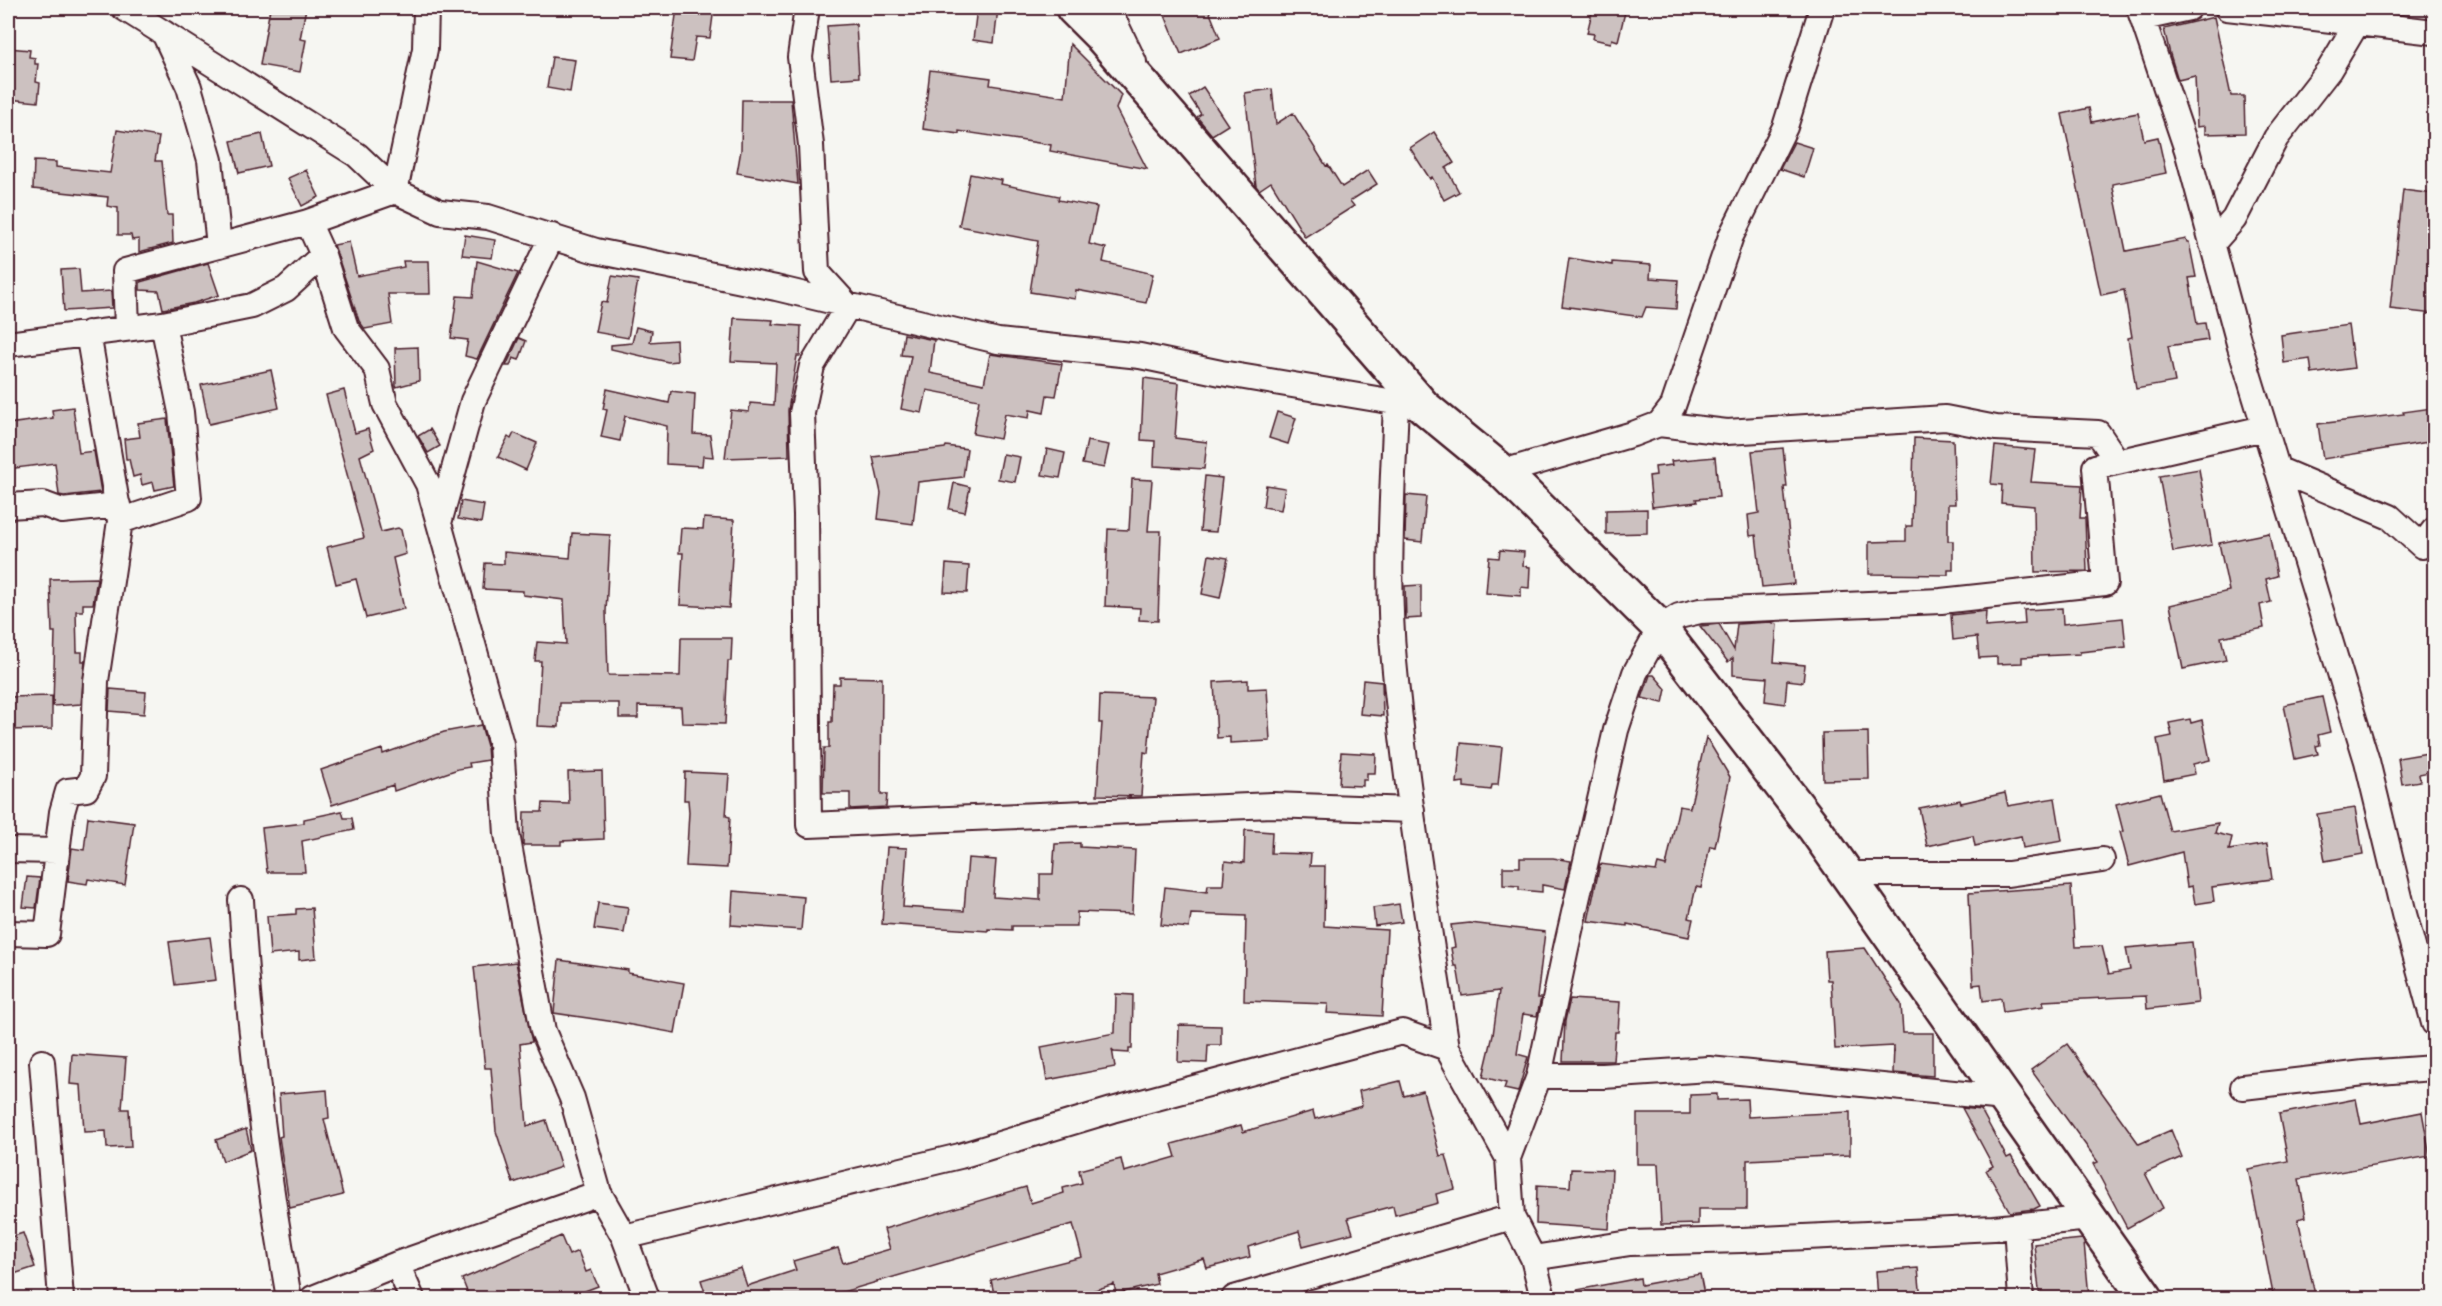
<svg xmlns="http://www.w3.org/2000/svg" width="2442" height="1306" viewBox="0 0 2442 1306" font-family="Kalam,sans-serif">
<rect width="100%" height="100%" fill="#f6f6f2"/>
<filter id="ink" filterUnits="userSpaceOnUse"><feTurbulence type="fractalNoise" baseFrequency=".0167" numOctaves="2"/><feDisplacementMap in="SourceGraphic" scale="12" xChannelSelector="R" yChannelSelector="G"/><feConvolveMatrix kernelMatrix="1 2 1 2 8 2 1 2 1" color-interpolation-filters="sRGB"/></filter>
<g filter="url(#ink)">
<!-- building -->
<path fill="#ccc1c0" stroke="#4a1f2b" stroke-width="1.5" d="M270,8h36l-6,31 6,1 -6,32 -40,-7z
M677,8h37l-4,30 -14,-1 -4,24 -22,-2z
M977,8h21l-4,35 -21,-3z
M1162,8h46l12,30 -39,16z
M1593,8h33l-8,33 -6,-2 -1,4 -18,-4 1,-5 -7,-1z
M2214,17l17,79h13l1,37 -40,1v-8l-8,1 -2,-51 -17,4 -8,-26 -6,-25z
M856,24l3,53 -28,2 -4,-53z
M1070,44l51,51 -5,14 31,60 -97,-18 1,-6 -92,-14v3l-36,-5 7,-59 61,8 -1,7 75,12z
M8,48l22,2 -1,7 6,1v6h3l-2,18 4,1 -2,19 -30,-3z
M552,57l23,3 -5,32 -23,-4z
M1203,87l25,38 -16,10 -15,-18 4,-3 -12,-18z
M1272,89l4,35 17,-11 33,53 2,-1 14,22 26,-17 9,14 -27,17 4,5 -49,31 -34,-55 -12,8 -3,-4 -11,-93z
M742,100h49l7,84 -61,-11 4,-23z
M2089,108l3,14 46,-9 6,27 14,-3 8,36 -53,11v4l13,63 60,-12 1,3h2l7,35 -7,1 8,46 8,-1 3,17 -40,6 7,36 -39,7 -8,-51 4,-1 -8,-47 -23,5 -39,-181z
M117,130l42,7 -4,24h7l5,54h5l1,28 -34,9v-13l-7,1 -1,-5h-13v-27l-11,-2 1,-9 -75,-8 1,-28 22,1v5l54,6z
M1434,132l20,31 -8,5 13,24 -15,8 -12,-23 -2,2 -20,-31z
M262,134l7,32 -30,7 -8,-32z
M1794,142l19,6 -9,29 -24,-8z
M306,170l13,27 -17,9 -14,-28z
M970,174l32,6 -1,4 58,12 -1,4 39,7 -8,37 17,4 -3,14 50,12 -7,29 -70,-13 -1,9 -45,-7 8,-51 -79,-15z
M2403,190l31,4v120l-44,-5z
M465,235l30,5 -3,18 -30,-3z
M349,242l8,34 47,-9 -1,-6h26l1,33h-42l4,30 -27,5 -6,-8 -25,-76z
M1569,258l43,7v-3l39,3 -1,13 28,2 -2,29 -30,-2 -4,10 -80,-11z
M477,261l41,12 -41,86 -12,-3 3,-16 -17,-2 6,-42 16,1z
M208,263l11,32 -25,8 -31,6 -4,-18 -19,-1v-8z
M79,269l2,24 30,-2 1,17 -48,3 -3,-41z
M612,276l26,4 -10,58 -33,-6 6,-30 6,1z
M734,318l39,2 -1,4 29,2 -1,30h-3l-9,54 1,46 -64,2 6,-48 18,2 1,-9 24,2 2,-42 -45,-2z
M2348,325l6,43 -42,6 -2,-15 -26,4 -3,-28z
M636,327l16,4 -2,11 26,-2 1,21 -9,1 -57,-13v-4l21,-2z
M904,334l30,6 -4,33 54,11 6,-30 72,10 -6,32 -9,-1 -3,18 -14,-3 -1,8 -24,-4 -5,25 -27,-5 6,-34 -52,-10 -5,23 -21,-4 10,-53 -10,-1z
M519,338l7,3 -7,19 -6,-2 -3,8h-4z
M418,347l1,34 -23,6 -1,-39z
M271,370l8,38 -70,16 -8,-39z
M1144,378l35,5 -4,55 32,4 -3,27 -50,-3 1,-25 -14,-1z
M607,389l62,14 2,-12 24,3 -2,40 17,1 3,22 -10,-1 -1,10 -36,-2 1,-38 -42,-10 -5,25 -19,-4 6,-27 -4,-1z
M344,390l11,43 13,-4 6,20 -14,7 21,76 17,-4 3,2 5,24 -13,4 11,51 -38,9 -10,-39 -20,5 -9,-37 37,-9 -38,-143z
M73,407l6,46 15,-2 7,41 -37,4 -5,-1 -4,-32 -47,6v-45l45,-6 -1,-8z
M2432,408l2,33 -111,18 -5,-35 86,-10 -1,-2z
M1277,412l19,6 -8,26 -19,-6z
M167,419l7,67 -19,4 -2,-8 -11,3 -2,-10 -7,2 -4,-18h-3l-2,-20 16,-2 -2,-14z
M430,429l10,17 -12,7 -10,-17z
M514,433l23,10 -11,27 -28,-13 10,-20 3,2z
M1914,438l39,2 2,64h-7v37h5v29h-5v5l-79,-1v-32l37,-1v-15h6z
M1087,441l22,4 -5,23 -22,-4z
M946,446l21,3 -4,28 -45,5 -5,42 -35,-5 3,-26 -8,-36 72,-9z
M1995,446l40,4 -4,32 51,3 -2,33h5l2,53 -52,1 -1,-66 -33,-3 1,-18 -11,-1z
M1783,448l4,39h-3l10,97 -32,3 -6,-52 -6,1 -2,-21 11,-2 -7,-62z
M1047,449l18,4 -5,25 -18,-3z
M1003,454l17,3 -5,25 -17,-3z
M1715,457l4,40 -23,2 1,3 -45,5 -3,-31 7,-1 -1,-8 17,-2 -1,-4z
M2199,469l13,76 -39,7 -14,-76z
M1205,476l17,2 -6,54 -16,-1z
M1132,479l20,1 -4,51h13l-3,90 -19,-1 1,-12 -35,-2 3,-77 21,1z
M954,483l16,4 -5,25 -16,-3z
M1266,485l19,3 -4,22 -18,-3z
M1406,495l20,2 -4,45 -17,-2z
M461,501l23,4 -3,18 -23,-4z
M1647,509v24l-41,1v-24z
M704,518l30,2 -5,88 -49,-3 3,-52h-4l2,-25 22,1z
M572,533l38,2 -4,77 2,63 72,1 1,-38h51l-1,23h-3l-3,63 -43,-1 -1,-16 -43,-1v12h-19v-15h-59l-1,24 -22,-1 4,-65h-6l2,-19 29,2 -2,-44 -41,-5v-4l-40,-2 2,-26 19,1v-12l66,6z
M2269,533l8,43 -11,3 5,23 -11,3 4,23 -43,9 5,23 -43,9 -13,-64 59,-14 -10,-48z
M1500,550l24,2 -1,14 7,1 -1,21 -8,-1v9l-35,-3 3,-36 10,1z
M1209,555l19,3 -8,40 -18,-4z
M946,564l23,2 -2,27 -23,-1z
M97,578l-4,26h-10v7h-7l1,41h5v9h3l-4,43 -28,2 2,-74h-3l-2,-53z
M1421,585v33l-15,1 -1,-33z
M2062,608l1,16 60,-6 3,29 -46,5v2l-58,3v6l-25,1v-7l-18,1 -2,-21 -24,3 -2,-25 35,-4 -1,16 40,-3 -1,-14z
M1770,622l7,2 -3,38 31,3 -2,17 -16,-2 -2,24 -20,-3 2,-23 -34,-3v-17l-5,4 -28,-36 19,-2 15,26 3,-26z
M1650,675h4l12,14 -3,14 -21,-5z
M840,677l42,1 -1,116h6l-1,13 -36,2v-16h-27l1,-45h5v-26h3l1,-38h7z
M1248,680v9l19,-1 3,53 -40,2v-6l-13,1 -3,-56z
M1363,680l19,2 1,34 -23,-2z
M110,689l36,3 -2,22 -35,-3z
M1100,695l53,2 -5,56 -4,-1 -3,44 -44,-1 5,-72h-3z
M52,696v33l-44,1v-33z
M2322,697l8,35 -12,3 2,10 -4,1 2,8 -23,5 -11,-54z
M2190,719l1,4 11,-3 8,40 -17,4 2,10 -31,6 -7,-41 15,-3 -3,-13z
M481,725l6,21 1,14 -19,3 1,4 -12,2 -64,22 -1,-6 -61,20 -11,-35 61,-21 1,5 61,-22z
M1868,732l1,47 -46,1 -1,-47z
M1706,737l24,40 -15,70 -5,-1 -9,42 -5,-1 -7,31 4,1 -4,18 -62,-13v2l-39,-5 12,-57 56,7 2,-7 8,2 13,-60 11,2z
M1461,743l41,4 -4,38h-6l-1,5 -27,-3v-5l-7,1z
M1341,752l35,2 -1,19h-8v7h-4v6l-24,-1z
M2434,752v19l-15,3 1,7 -18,3 -4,-26z
M602,771l2,68 -43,2v4h-38l1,-33h18l1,-9 26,1 -1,-32z
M685,772l44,2 -3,42 4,1 -3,51 -41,-2 3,-54 -1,-12h-4z
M2005,793l3,13 47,-8 7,43 -39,7 -2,-12 -46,10 -2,-10 -46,10 -8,-38 41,-8 1,3z
M2160,793l10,38 48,-8 -3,10 17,4 -3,13 38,-6 5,35 -60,8 2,14 -19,3 -3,-18 -5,1 -5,-35 -53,14 -9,-34 3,-1 -7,-27z
M2355,808l8,46 -38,7 -8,-47z
M342,811l2,7h8l2,12 -52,11 3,31h-38l-5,-44 42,-5v-4z
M88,817l46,6 -9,62 -37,-6 -1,5 -19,-3 4,-33 12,2z
M1245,830l27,2 -1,21 40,1 -1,12h15l-1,60 63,4 -5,86 -55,-3 1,-9 -84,-3 2,-85 -55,-2 -2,14 -28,-3 4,-38 42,5 1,-7h15l2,-24 19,2z
M1080,843v4l55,3 -3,64 -55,-2v14h-65v4l-24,-1v2l-106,-7 5,-77 20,1 -4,59 61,4 4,-53 28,2 -3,37 47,3v-26h13l2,-30z
M1520,858h33l18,3 -6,28 -23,-4v7l-23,-2v-4l-16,-1v-18h17z
M27,877l13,1 -4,30 -13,-1z
M2071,886l4,61 27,-1 7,28 21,-4 -4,-22 66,-6 6,61 -51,6 -1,-13 -103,5 1,5 -41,6 -2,-14 -18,3 -2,-17 -8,1 -4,-92z
M733,891l71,6 -3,33 -70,-5z
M598,903l30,4 -4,26 -30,-4z
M1399,904l3,18 -27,4 -2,-18z
M312,908l4,50 -17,2v-8l-29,3 -3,-39 29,-2v-5z
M1470,923l75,9 -8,66h4l-4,18 -14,-2 -6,40 11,3 -10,35 -14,-3 2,-6 -23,-6 10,-42 6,-44 -37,5 -5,-30h-3l-3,-18 4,-1 -4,-22z
M210,937l6,43 -41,5 -6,-43z
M1865,948l36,56 2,29h30v43l-40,-3 1,-27 -59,3 -4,-69h-4l-2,-29z
M559,960l69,10v3l56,10 -9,50 -60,-11 -61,-9z
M516,962l16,80 -12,2 7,82 19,-6 15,47 -48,16 -17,-52 -5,-63h-6l-11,-101z
M1116,994l17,1 -1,54h-3v4l-15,-1 -2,-3 3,18 -68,13 -6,-33 74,-14z
M1570,999l50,3 -2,30h-3l-2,29h-50l2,-40z
M1179,1025l42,1v19h-13l-1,18 -29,-1z
M2067,1044l72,100 32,-14 11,27 -37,16 18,35 -36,20 -34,-64 5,-2 -67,-92z
M72,1054l54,4 -4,51h7l2,38 -24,1 -1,-17 -22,1 -3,-47 -11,-1z
M1400,1081l4,15 19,-5 17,65 6,-1 9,34 -19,5 2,9 -43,12 -2,-9 -45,12 5,15 -50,13 -4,-15 -51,16 2,10 -43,11 -3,-9 -49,14 2,11 -41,10 -2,-10 -47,15h-72l-4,-19 91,-23 -9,-33 -254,75h-112l-6,-19 40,-12 6,18 49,-16 -3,-9 45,-13 5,15 47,-14 -6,-20 142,-42 5,16 33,-10 -1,-5 19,-5 -3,-13 42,-11 3,13 52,-15 -4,-13 69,-19 2,7 70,-21 2,8 47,-13 -3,-15z
M327,1090l2,28 -5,1 19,76 -53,13 -11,-71 3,-1 -3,-42z
M1717,1094v6l30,-1 1,18 102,-5v43l-103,5v49h-49v15l-37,1 -3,-61h-21v-50h53v-19z
M2356,1099l5,25 61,-12 8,44 -131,23 7,38 -8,2 18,80h-42l-26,-130 40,-8 -9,-47z
M1962,1108l19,2 26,48 4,-2 29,50 -6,3 -24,3 -24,-42 7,-4z
M246,1129l5,21 -28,11 -7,-21z
M1571,1169l41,1 -3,59 -73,-5 1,-39 33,2z
M23,1233l12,34 -27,9v-38z
M561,1236l8,19 9,-4 8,21 5,-2 7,16 -13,5 3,8h-118l-8,-20z
M2082,1239l2,4 5,54 -49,2 -6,-55z
M1918,1268l3,31h-43l-2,-28z
M1700,1274l5,25h-127l-1,-9 63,-12 1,7z"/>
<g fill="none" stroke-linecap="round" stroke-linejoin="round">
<defs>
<path id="street" d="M124,8l233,147 38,36 45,21 48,5 108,34 180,37 222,53 142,15 81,17 203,34
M807,8l-7,49 11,88 6,127 31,34 -36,60 -10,47 4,102 3,310 463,-20 140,5
M1108,8l26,54
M2139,8l48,142 53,197 127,414 37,153 30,109
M2227,8l130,15
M2143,18l46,-10
M164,33l25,54 21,73 9,86
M2212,244l22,-25 42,-81 53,-68 28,-47 77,9
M323,255l23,73 31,41 8,35 43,80 73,260 6,90 36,197 29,67 27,95
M127,328l-2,-57 183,-49 87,-31 30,-142 1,-41
M8,344l155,-20 89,-18 34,-17 37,-34 -15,-33
M1396,402c-3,85 -10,175 -2,259 12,130 34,258 53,387
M1659,424l68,8 218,-14 51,10 102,5 19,28
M2277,469l113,48 32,29 12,-16
M1503,472l130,-38 26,-10 14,-18 58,-170 54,-109 37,-119
M8,506l35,-2 19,7 56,-6
M120,521l69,-23 -8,-86 -18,-88
M439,523l34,-122 79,-165
M8,850l49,1
M1847,874h161l94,-14
M241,900c8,134 25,267 48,398
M8,933l39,1 15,-122 6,-21 18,-2 7,-13 3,-95 24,-160 -32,-188
M42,1062l19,236
M1539,1076h64l106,-7 296,29
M2243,1087l121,-14 70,-5
M1508,1158l31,-82 27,-128 50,-218 19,-57 25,-45 19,-12 21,-5 241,-10 164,-18 -10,-116 169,-39
M2016,1226l5,72
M624,1237l336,-81 152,-46 290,-78 45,16 61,110 4,59 21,41 10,40
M1533,1258l97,-15 112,-3 252,-12 96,-10
M397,1264l15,34
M313,1298l84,-34 202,-71 25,44 23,61
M1234,1298l278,-81"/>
<path id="secondary" d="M1073,8l26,26 325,373 79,65 157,156 155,201 331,469"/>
</defs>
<!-- street casing -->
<use href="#street" stroke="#4a1f2b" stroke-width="28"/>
<!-- secondary casing -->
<use href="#secondary" stroke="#4a1f2b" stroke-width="38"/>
<!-- street -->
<use href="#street" stroke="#f6f6f2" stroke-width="24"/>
<!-- secondary -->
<use href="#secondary" stroke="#f6f6f2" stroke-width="33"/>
</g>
</g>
<!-- margin -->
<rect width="2442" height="1306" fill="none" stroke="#f6f6f2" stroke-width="30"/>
<rect x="15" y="15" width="2412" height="1276" fill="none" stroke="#4a1f2b" stroke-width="2" filter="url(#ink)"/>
</svg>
